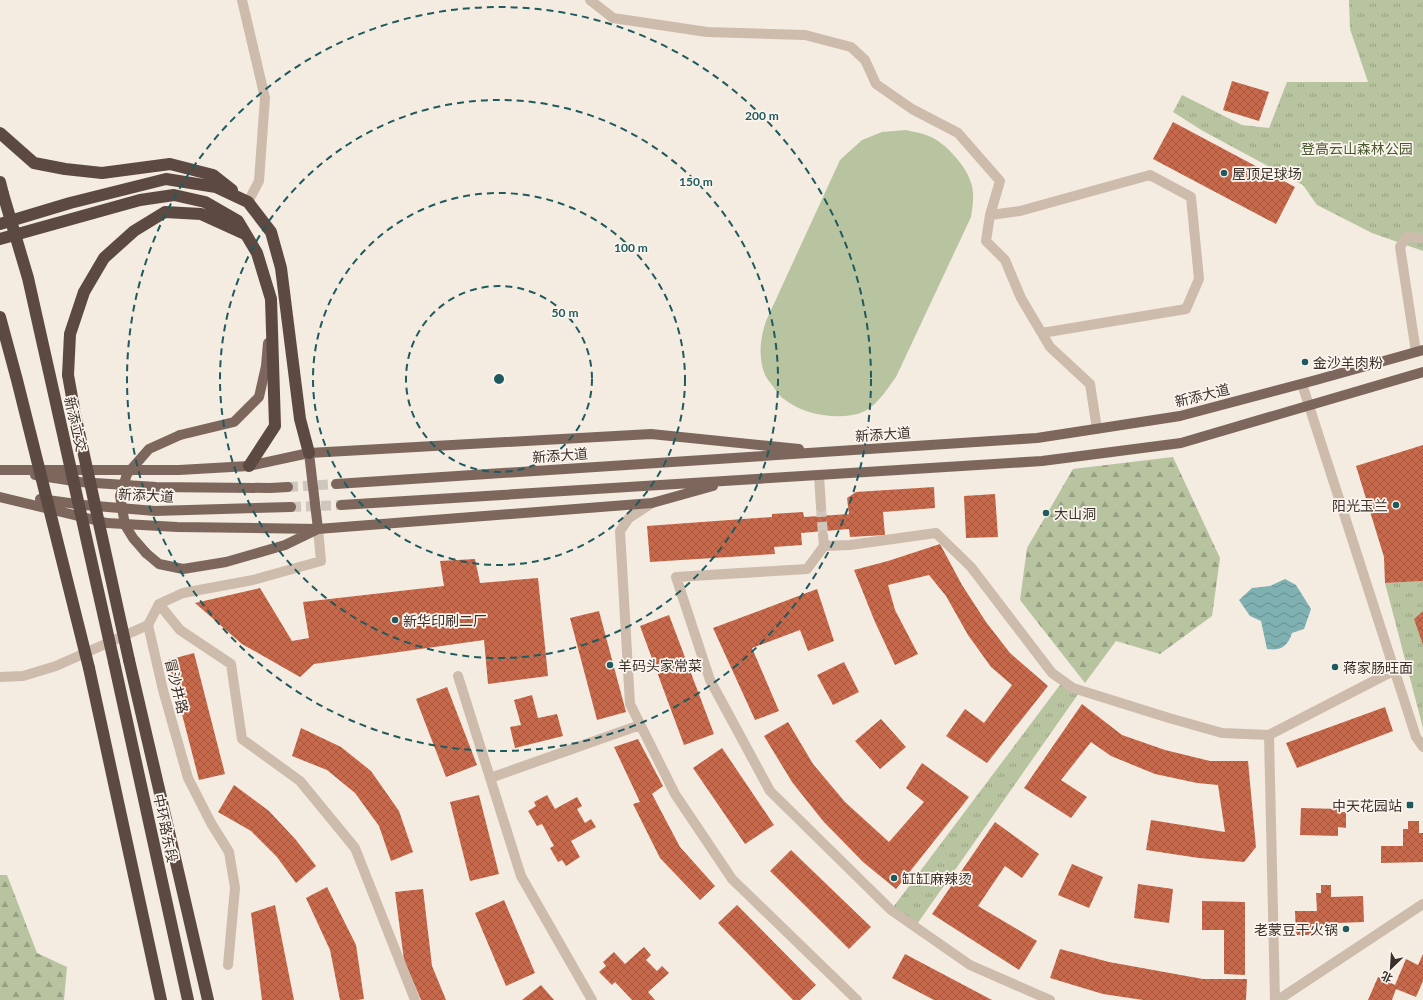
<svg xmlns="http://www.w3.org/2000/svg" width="1423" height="1000" viewBox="0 0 1423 1000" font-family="Lato,'Noto Sans SC',sans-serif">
<defs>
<pattern id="forest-firs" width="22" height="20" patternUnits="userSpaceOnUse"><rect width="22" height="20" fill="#b8c4a0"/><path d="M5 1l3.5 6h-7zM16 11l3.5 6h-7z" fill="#97a083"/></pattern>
<pattern id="park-tufts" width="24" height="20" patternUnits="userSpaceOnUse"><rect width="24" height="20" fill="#b8c4a0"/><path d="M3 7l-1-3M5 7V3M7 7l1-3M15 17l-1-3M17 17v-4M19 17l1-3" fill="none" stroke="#97a083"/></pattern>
<pattern id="water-waves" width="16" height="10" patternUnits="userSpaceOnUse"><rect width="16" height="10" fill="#7fb0b2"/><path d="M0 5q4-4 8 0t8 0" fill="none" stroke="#699091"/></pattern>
<pattern id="building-cross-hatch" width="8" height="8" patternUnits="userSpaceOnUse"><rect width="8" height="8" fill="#c8694b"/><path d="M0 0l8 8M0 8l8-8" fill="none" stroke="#a4573f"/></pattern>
</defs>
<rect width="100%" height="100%" fill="#f4ebe1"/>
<!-- grass -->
<path fill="#b8c4a0" d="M906,130c8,2 17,3 25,7 14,6 34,28 39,43 5,11 3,25 1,37l-75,160c-9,12 -18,27 -31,34 -23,11 -62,4 -81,-12 -5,-3 -8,-9 -12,-14 -2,-3 -5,-6 -7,-10 -7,-18 -5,-36 1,-54l74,-161 22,-20 20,-8z"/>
<!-- forest -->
<path fill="url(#forest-firs)" d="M1173,457l47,101 -8,58 -52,38 -44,-13 -31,42 -65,-83 7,-52 46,-79z
M0,875h7l30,78 30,14 -3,33h-64z"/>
<!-- park -->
<path fill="url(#park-tufts)" d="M1349,0h74v251l-51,-18 -55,-28 -14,-20 -100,-54 -30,-19 9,-17 60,30 27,3 18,-46h81l-18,-53z
M1423,581v147l-38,-145z
M1063,681l18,9 -166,237 -24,-17z"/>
<!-- water -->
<path fill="url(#water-waves)" d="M1285,579l11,6 15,24 -7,20 -12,4c-4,13 -11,18 -25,16l-6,-28 -11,-5 -11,-16 13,-12 18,-2z"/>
<!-- building -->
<path fill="url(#building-cross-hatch)" d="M1232,81l37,11 -10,29 -36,-11z
M1173,122l122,65 -19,37 -123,-65z
M1423,445v136l-38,2 -1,-26 -28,-91z
M934,487l1,21 -52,4 2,23 -35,2 -1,-8 -48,4 1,12 -28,2 1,7 -125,8 -3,-36 125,-9v-3l31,-2 1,5 45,-3 -2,-16 9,-6z
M995,494l3,43 -32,1 -2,-42z
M940,544l22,41 24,37 24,31 38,33 -61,77 -41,-27 19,-27 19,14 28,-38 -21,-18 -23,-32 -22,-39 -17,-21 -41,10 7,25 23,44 -23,11 -20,-43 -21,-52 34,-9z
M475,559l5,24 58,-5 10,98 -60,8 -4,-44 -170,24 -14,13 -58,-33 -47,-41 65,-15 32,53 17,-3 -6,-36 141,-16 -4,-25z
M817,589l17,52 -26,10 -8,-21 -48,18 27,63 -24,9 -42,-92z
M599,611l27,101 -29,8 -27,-102z
M1423,611v34l-9,-26z
M669,615l45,119 -30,11 -44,-119z
M194,653l31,121 -26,6 -31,-120z
M844,662l15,30 -26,13 -16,-30z
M447,687l30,78 -31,12 -30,-78z
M532,695l6,23 19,-4 6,22 -48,12 -5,-21 11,-2 -7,-25z
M1082,704l40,31 43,15 45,11h38l8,86 -12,15 -45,-4 -53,-8 5,-30 74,12 -7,-47 -21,-2 -42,-9 -44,-18 -20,-14 -30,38 26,17 -16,21 -47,-30z
M1385,707l8,24 -96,37 -11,-25z
M881,719l25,28 -26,22 -25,-28z
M788,722l25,42 32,38 44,40 35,-40 -18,-14 16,-25 47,34 -73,92 -33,-27 -40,-41 -31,-39 -28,-46z
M301,728l40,19 30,24 28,40 14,41 -22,9 -12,-35 -24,-33 -28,-23 -35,-14z
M638,739l25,47 -11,8 28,53 35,39 -15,14 -40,-42 -27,-54 7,-2 -26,-55z
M722,748l52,77 -29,19 -52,-76z
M234,785l35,26 27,29 20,26 -20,17 -19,-26 -26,-26 -33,-19z
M479,795l20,79 -29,7 -20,-79z
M547,795l8,14 22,-12 5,9 -5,3 8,14 6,-4 5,8 -25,14 9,16 -14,9 -4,-6 -4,2 -8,-14 4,-2 -12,-22 -5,2 -9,-15 8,-5 -2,-4z
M1301,808l38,1v3h7v16l-8,-1v9l-38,-1z
M1408,821h11v12h4v29l-42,1v-17h22v-17h5z
M995,822l44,32 -17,24 -17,-12 -27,40 59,35 -18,29 -87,-56z
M791,850l80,77 -22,22 -79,-78z
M1072,864l31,13 -14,31 -31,-13z
M1138,884l35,5 -4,34 -35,-5z
M1321,885h10v12l32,-1 1,26 -28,1v4l-16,1v7h-24l-1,-24h22l-1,-18h5z
M327,887l29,58 8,54 -7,1h-17l-10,-50 -24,-52z
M423,889l9,77 14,34h-25l-17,-40 -9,-68z
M504,900l31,73 -29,13 -31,-73z
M1202,901l43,1v73l-21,-1v-44h-22z
M275,905l19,95h-32l-11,-87z
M737,905l79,80 -16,15h-7l-75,-77z
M644,947l7,8 -5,5 11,11 5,-5 7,7 -21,19 7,8h-23l-17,-18 -3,3 -13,-13 7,-6 -3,-4 11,-10 11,12z
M1060,949l49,13 94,17h44l-1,21h-103l-40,-6 -53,-16z
M905,954l87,46h-58l-42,-22z
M1423,954v27l-7,16 -20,-8 -4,11h-24l10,-23 17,8 11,-26 12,6z
M541,985l13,15h-32z"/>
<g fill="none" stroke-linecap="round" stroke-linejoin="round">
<!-- street-tunnel -->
<path stroke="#cfc6bd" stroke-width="10" stroke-dasharray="10 5" stroke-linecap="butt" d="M821,507l2,28"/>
<!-- primary-tunnel -->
<path stroke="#cfc6bd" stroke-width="10" stroke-dasharray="10 5" stroke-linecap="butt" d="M288,487l48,-3
M291,507l50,-2"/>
<!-- street -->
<path stroke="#cdbbac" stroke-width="10" d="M242,0l23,98 -6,83 -11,21
M590,0l23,18 94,14 98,3 46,12 14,13 11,24 36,25 46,24 42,48 -10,34 -4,26 19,19 16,38 29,49 40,37 7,45
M990,215l30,-4 130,-36 41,22 8,82 -13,30 -144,24
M1416,352l-16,-105 6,-10 17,1
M1302,384l114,353 7,10
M819,475l2,32
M652,503l-23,15 -9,13 10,173 45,90 57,85 125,121
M823,535l1,11
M159,604l21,26 51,34 11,75 58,42 55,67 60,152
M458,676l63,200 71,124
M0,677l23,-1 33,-10 92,-41
M490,778l150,-53
M228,965l7,-77 -6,-36 -18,-29 -23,-45 -25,-88 -15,-65 11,-21 24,-11 70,-13 68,-19 -3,-32
M1050,1000l-80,-35 -79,-55 -121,-119 -60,-111 -34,-103 131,-8 17,-23 26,-1 86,-12 35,34 81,106 21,15 96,30 53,15 47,2
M1275,1000l-6,-265 126,-65
M1278,1000l145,-96"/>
<!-- primary -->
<path stroke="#7d675c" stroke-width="10" d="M180,435l54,-13 25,-25 7,-31 2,-23
M0,470h179l70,-4 60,-13 342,-19 148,15
M35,475l45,7 76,5 114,1 18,-1
M336,484l701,-46 143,-22 136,-36 107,-30
M0,497l107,26 70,4 141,2 334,-26 61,-17
M40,499l44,6 71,6 136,-4
M341,505l701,-44 139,-18 242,-71
M146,553l13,11 24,5 43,-7 59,-17 33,-16 -9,-76"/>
<!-- highway -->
<path stroke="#5c4a42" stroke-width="12" d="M0,133l34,30 31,6 37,4 68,-9 43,11 19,15
M0,182l3,12
M0,224l70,-21 96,-24 50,8 32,15 23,30 10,36 19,151 9,34
M0,239l140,-39 34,-5 31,7 33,19 19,32 14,46 4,127 -26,40
M68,375l2,-41 14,-42 20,-34 30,-27 31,-19 36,2 44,20
M129,660l79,340
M114,662l74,338
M89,668l72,332"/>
<!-- primary-bridge -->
<path stroke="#7d675c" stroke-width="10" d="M146,553l-13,-15 -8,-13 -5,-29 7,-22 22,-25 31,-14"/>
<!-- highway-bridge -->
<path stroke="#5c4a42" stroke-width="12" d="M3,194l25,84 86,384
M0,317l17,63 72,288
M68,375l7,39 54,246"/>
</g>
<!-- distance rings -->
<g fill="none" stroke="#1f5a5e" stroke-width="2" stroke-dasharray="7 5">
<circle cx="499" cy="379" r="93"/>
<circle cx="499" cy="379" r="186"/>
<circle cx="499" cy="379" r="279"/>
<circle cx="499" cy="379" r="372"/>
</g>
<!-- markers -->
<g fill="#1f5a5e" stroke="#fbf5ee" stroke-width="1.5">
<circle cx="1224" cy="173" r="4"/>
<circle cx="1305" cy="362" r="4"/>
<circle cx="1396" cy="505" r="4"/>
<circle cx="1046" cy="513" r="4"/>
<circle cx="395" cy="620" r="4"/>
<circle cx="610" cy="665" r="4"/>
<circle cx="1335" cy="667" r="4"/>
<rect x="1406" y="801" width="8" height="8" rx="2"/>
<circle cx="894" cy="878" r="4"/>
<circle cx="1346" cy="929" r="4"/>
</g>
<g text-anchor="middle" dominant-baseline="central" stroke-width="3.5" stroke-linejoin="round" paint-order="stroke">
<!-- park labels -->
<g font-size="14" fill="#4a5a2e" stroke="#fbf5ee">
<text x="1357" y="148">登高云山森林公园</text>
</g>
<!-- poi labels -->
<g font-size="14" fill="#3b302b" stroke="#fbf5ee" text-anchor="start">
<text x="1232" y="173">屋顶足球场</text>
<text x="1313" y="362">金沙羊肉粉</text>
<text x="1388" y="505" text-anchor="end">阳光玉兰</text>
<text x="1054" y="513">大山洞</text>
<text x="403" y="620">新华印刷二厂</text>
<text x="618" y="665">羊码头家常菜</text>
<text x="1343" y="667">蒋家肠旺面</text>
<text x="1402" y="805" text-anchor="end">中天花园站</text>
<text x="902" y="878">缸缸麻辣烫</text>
<text x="1338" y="929" text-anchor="end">老蒙豆干火锅</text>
</g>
<!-- street labels -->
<g font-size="14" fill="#3b302b" stroke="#fbf5ee">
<text transform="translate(1202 395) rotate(-14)">新添大道</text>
<text transform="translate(76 424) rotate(77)">新添立交</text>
<text transform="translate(883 434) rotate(-4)">新添大道</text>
<text transform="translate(560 455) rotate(-4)">新添大道</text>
<text transform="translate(146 495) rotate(3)">新添大道</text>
<text transform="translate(177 686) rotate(76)">冒沙井路</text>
<text transform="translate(166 828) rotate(78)">中环路东段</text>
</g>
</g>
<circle cx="499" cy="379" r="6" fill="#1f5a5e" stroke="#fbf5ee" stroke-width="2"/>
<g font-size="12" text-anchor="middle" font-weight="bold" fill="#1f5a5e" stroke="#fbf5ee" stroke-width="3.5" stroke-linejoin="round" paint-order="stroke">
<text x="762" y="120">200 m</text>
<text x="696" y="186">150 m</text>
<text x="631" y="252">100 m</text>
<text x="565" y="317">50 m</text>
</g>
<!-- north arrow -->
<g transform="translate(1391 968) rotate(205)" stroke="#fbf5ee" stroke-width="3" paint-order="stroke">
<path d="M0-3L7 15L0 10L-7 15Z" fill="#3b302b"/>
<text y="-6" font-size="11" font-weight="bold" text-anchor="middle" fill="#3b302b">北</text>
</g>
</svg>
